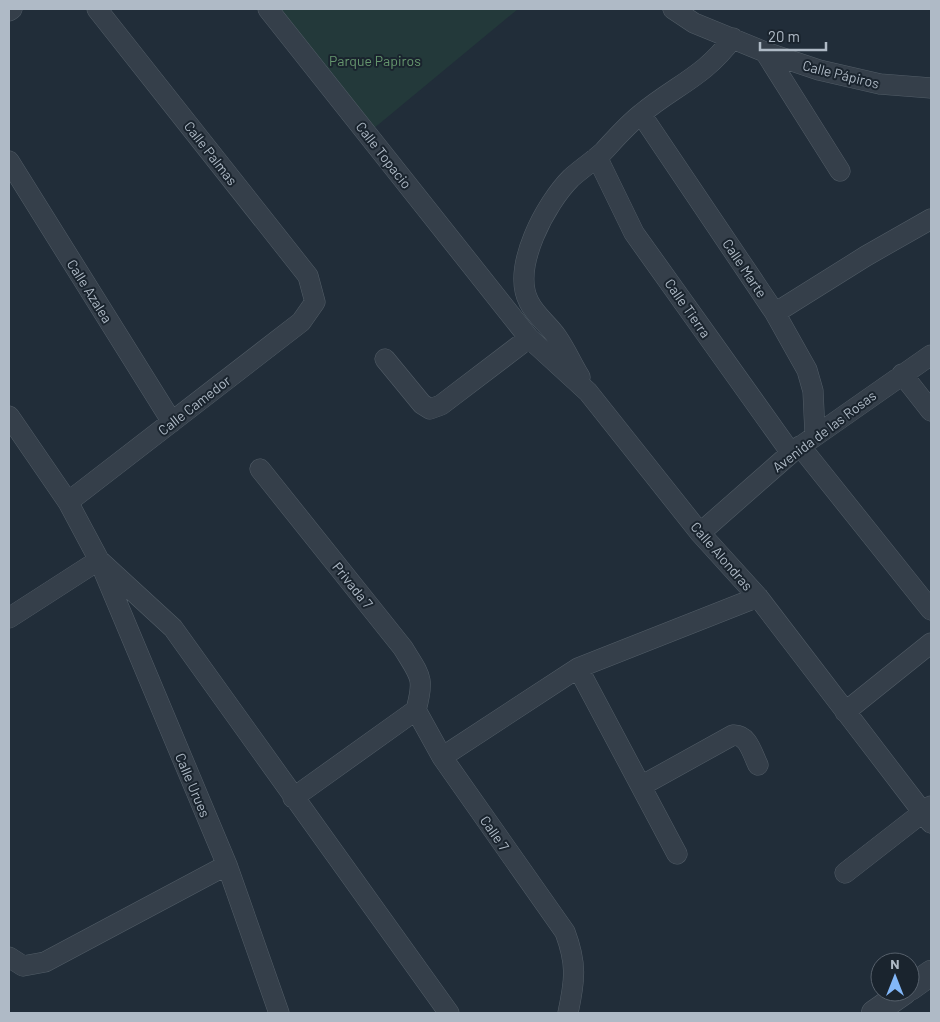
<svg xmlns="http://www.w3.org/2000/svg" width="940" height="1022" viewBox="0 0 940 1022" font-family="Barlow,sans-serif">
<rect width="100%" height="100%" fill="#212d39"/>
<!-- green -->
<path fill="#23393a" d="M271,9h247l-151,125z"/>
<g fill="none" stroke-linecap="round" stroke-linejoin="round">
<defs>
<path id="minor" d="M268,9l261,329 59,54 112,141 58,64 173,226
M673,9l21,14 71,29 54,18 61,14 51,4
M9,11l3,-2
M765,52l75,119
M641,114l134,199 32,57 6,21 2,43
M597,157l37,76 157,220
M9,161l163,261
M775,313l91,-57 65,-37
M385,359l37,45 8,5 11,-4 88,-67
M902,374l29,37
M580,377c-8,-13 -14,-27 -23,-40 -8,-12 -22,-22 -28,-35 -18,-35 17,-99 42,-124 10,-9 22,-17 32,-26 12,-13 24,-27 38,-38 35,-29 63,-37 92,-76
M9,416l59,86 31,58 128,305 52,148
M800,446l131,164
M260,469l143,179c17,28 22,29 13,62
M68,502l233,-180 14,-20 -7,-26 -211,-267
M700,533l91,-80 140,-98
M9,618l90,-58 74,68 276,385
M578,668l99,186
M416,710l26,47 123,175c12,32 10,48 3,81
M845,712l86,-69
M442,757l136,-89 180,-71
M641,786l92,-51c15,-1 19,18 25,30
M293,798l123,-88
M845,873l86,-67
M9,957l14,9 22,-4 182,-97"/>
<path id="tertiary" d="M910,988l21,-15
M874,1013l30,-21"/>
</defs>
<!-- minor casing -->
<use href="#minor" stroke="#525d67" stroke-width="21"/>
<!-- tertiary casing -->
<use href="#tertiary" stroke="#525d67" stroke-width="26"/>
<!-- minor -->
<use href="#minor" stroke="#353f4a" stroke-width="20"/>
<!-- tertiary -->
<use href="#tertiary" stroke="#353f4a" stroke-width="25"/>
</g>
<g text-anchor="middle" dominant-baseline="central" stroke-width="4" stroke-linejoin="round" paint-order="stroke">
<!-- park labels -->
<g font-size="14" fill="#66976e" stroke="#1a242e">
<text x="375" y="60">Parque Papiros</text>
</g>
<!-- street labels -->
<g font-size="14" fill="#afbac6" stroke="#1a242e">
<text transform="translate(841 74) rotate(14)">Calle Pápiros</text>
<text transform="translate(211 153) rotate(52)">Calle Palmas</text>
<text transform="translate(384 155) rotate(52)">Calle Topacio</text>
<text transform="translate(745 268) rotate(56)">Calle Marte</text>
<text transform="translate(90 291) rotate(58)">Calle Azalea</text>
<text transform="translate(688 308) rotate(55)">Calle Tierra</text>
<text transform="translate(194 405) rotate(-38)">Calle Camedor</text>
<text transform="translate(824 431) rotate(-37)">Avenida de las Rosas</text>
<text transform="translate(722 556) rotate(49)">Calle Alondras</text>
<text transform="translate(353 585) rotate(51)">Privada 7</text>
<text transform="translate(193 785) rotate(67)">Calle Urues</text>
<text transform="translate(495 833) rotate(55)">Calle 7</text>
</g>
</g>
<!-- border -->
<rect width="940" height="1022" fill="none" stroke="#afbac6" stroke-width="20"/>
<!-- north arrow -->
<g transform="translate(895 977)"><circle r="24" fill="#1a242e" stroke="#56606b"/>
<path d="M0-4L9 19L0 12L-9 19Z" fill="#82b7f8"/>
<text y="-8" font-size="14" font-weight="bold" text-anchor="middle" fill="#afbac6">N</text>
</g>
<!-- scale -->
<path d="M760 42v8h66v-8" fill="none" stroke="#afbac6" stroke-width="2.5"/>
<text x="768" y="42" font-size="15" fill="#afbac6" stroke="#1a242e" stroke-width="4" paint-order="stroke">20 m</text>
</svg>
